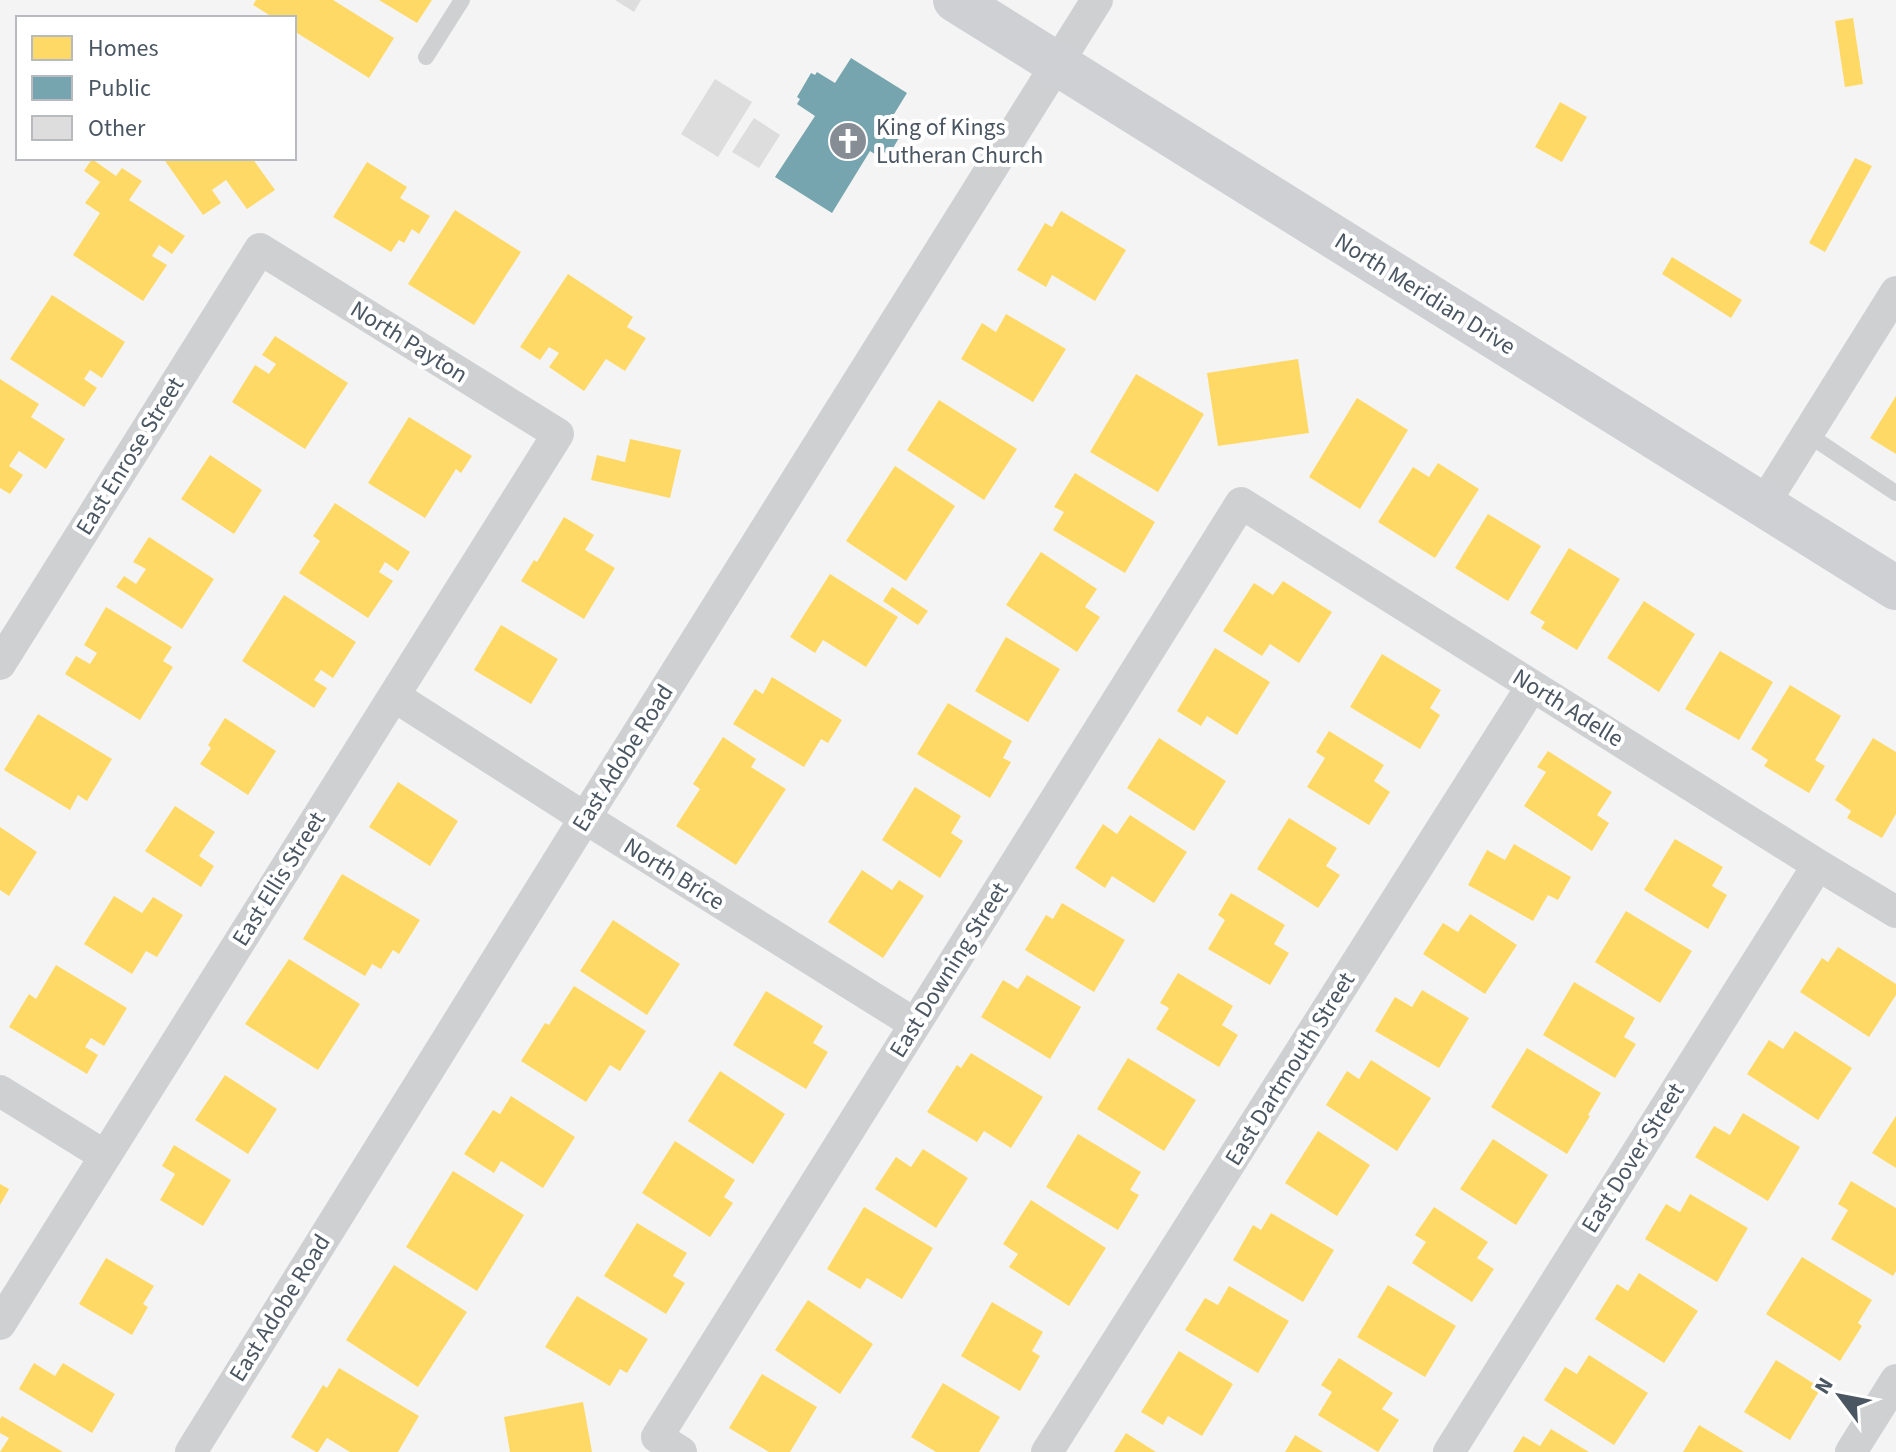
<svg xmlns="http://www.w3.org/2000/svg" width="1896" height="1452" viewBox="0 0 1896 1452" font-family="'Source Sans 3',sans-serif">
<rect width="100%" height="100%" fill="#f4f4f4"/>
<!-- homes -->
<path fill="#ffd966" d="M256,0h77l61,38 -25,40 -75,-47v-13h-20l-21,-13z
M379,0h53l-15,23z
M1853,18l10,66 -18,3 -10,-66z
M1560,102l27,15 -25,45 -27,-15z
M163,158h89l23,32 -28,19 -21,-29 -14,10 9,13 -18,12z
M1855,158l17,8 -47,86 -16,-9z
M92,159l24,17 6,-8 20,13 -13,19 56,36 -13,18 -13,-9 -7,11 15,9 -24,36 -70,-46 27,-42 -15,-10 15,-21 -16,-11z
M367,162l40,25 -7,11 30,18 -11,18 -7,-5 -8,14 -5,-3 -8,12 -58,-35z
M455,210l66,42 -47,73 -66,-41z
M1061,211l65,39 -31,51 -43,-26 -6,12 -29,-17 28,-47 7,4z
M1672,257l70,43 -11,18 -69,-44z
M568,274l65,43 -6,10 19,11 -21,33 -19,-12 -22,32 -35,-24 10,-14 -10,-6 -9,13 -20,-13z
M52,295l73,47 -23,36 -12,-8 -6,9 13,9 -13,19 -74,-48z
M1006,314l60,35 -33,53 -72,-43 21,-36 14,9z
M275,336l73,47 -43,66 -73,-47 23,-37 14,9 7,-10 -14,-9z
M1298,359l11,74 -91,13 -11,-73z
M1136,374l68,40 -46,78 -68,-40z
M0,379l39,25 -8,13 34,22 -19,30 -27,-18 -10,15 14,9 -13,19 -10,-6z
M1896,396v58l-26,-16z
M1357,398l51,32 -48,79 -51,-32z
M939,400l78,49 -33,51 -77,-50z
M409,417l63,39 -11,17 -5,-4 -31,49 -57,-35z
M630,439l51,11 -11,48 -79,-18 6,-25 28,7z
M210,455l52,35 -28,44 -53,-35z
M1438,463l41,26 -44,69 -57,-36 35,-55 16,10z
M895,466l60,40 -49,75 -60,-40z
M1075,473l80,49 -30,51 -72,-43 11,-18 -10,-5z
M335,503l75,49 -12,19 -13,-9 -6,10 14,9 -25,37 -69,-45 21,-32 -7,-5z
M1488,514l53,32 -33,55 -53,-33z
M564,517l30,18 -9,15 30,18 -31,51 -63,-38 13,-21 3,2z
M149,537l65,42 -32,50 -66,-42 8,-11 12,8 10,-15 -13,-7z
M1569,548l51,31 -43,71 -36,-22 4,-6 -15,-9z
M1041,552l56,37 -12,18 15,10 -23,35 -71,-47z
M830,574l68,43 -32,50 -43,-27 -8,13 -25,-16z
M1283,581l49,31 -33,51 -29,-19 -8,12 -39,-25 31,-48 19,12z
M892,587l36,24 -10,14 -35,-24z
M284,595l72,47 -23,36 -12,-8 -7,10 13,8 -13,20 -72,-47z
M1644,601l51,33 -36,58 -52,-34z
M106,607l66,40 -9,14 10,6 -33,53 -75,-46 11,-18 14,8 7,-11 -13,-8z
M501,625l57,34 -27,45 -57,-34z
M1006,637l54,32 -32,53 -53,-31z
M1215,648l55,34 -33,53 -30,-19 -6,10 -24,-15z
M1720,651l53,31 -34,58 -54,-31z
M1382,654l59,36 -11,18 10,7 -20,34 -70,-42z
M772,677l70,43 -14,23 -7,-4 -17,28 -71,-43 22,-35 8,5z
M1790,685l51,31 -26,44 10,6 -16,27 -45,-27 4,-6 -17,-11z
M948,703l64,38 -9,17 8,4 -21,36 -73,-44z
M38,714l74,45 -25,42 -9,-6 -8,15 -66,-40z
M225,718l51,33 -28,44 -48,-31 11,-16 -3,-3z
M1329,731l55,34 -10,16 16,11 -21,33 -62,-38 18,-29 -9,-6z
M723,737l33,22 -5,8 35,22 -50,76 -60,-39 24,-37 -7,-5z
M1159,738l67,43 -32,50 -67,-43z
M1873,738l23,14v62l-14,24 -35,-20 4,-7 -16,-11z
M1548,751l64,41 -15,23 12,8 -17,28 -68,-45 22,-34 -9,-5z
M398,782l60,39 -28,45 -61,-39z
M915,787l46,29 -10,17 12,8 -23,37 -58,-38z
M175,806l40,26 -16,24 15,10 -13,21 -56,-36z
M1130,815l57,37 -33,51 -42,-27 -7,12 -30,-20 28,-44 14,10z
M1289,818l48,30 -11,18 14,9 -22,33 -61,-39z
M0,827l37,25 -28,44 -9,-6z
M1675,839l48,28 -11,19 15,9 -19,34 -64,-39z
M1514,844l57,33 -13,23 -10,-5 -15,26 -65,-36 19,-35 18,10z
M862,870l30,20 7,-10 25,16 -41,62 -55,-36z
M342,874l78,46 -21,34 -6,-4 -12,19 -9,-5 -7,12 -62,-37z
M1231,893l54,32 -11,19 15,9 -19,32 -62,-36 17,-29 -7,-5z
M114,896l28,17 11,-16 30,18 -26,42 -11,-6 -14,23 -48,-30z
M1062,903l63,37 -31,52 -69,-42 21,-35 7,4z
M1626,911l66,40 -32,52 -65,-41z
M1470,914l47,31 -32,49 -62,-40 20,-31 15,9z
M613,920l67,44 -33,51 -67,-44z
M1838,947l58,37v11l-27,42 -69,-45 22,-34 6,4z
M289,959l71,45 -42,66 -73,-46z
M56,965l71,43 -23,38 -13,-8 -6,9 13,8 -11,19 -78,-47 20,-33 7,5z
M1178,973l55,33 -11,19 16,10 -19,32 -63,-38 13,-21 -9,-5z
M1027,975l54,32 -31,52 -69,-42 22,-37 15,9z
M1574,982l61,36 -11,19 12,7 -21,34 -72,-43z
M574,986l72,45 -26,40 -10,-6 -24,37 -65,-41 24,-38 4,2z
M1422,990l47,28 -30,50 -64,-37 20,-34 17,10z
M766,991l57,35 -10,17 15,9 -22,37 -73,-44z
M1795,1031l57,37 -34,52 -71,-46 22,-34 14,9z
M1527,1048l74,45 -13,22 2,1 -23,38 -76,-47z
M971,1053l72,44 -32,51 -27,-17 -7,11 -50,-30 30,-47 4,3z
M1128,1058l68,42 -32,51 -67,-42z
M1371,1060l60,38 -34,53 -71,-46 21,-34 12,8z
M720,1071l65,43 -32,50 -65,-43z
M225,1075l52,34 -29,45 -53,-34z
M511,1096l64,41 -32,51 -42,-27 -7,12 -30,-19 29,-44 7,4z
M1743,1113l57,34 -32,54 -73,-44 19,-31 16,9z
M1896,1116v52l-24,-15z
M1318,1131l52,34 -33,51 -52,-33z
M1078,1134l63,38 -11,18 9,5 -21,35 -72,-43z
M1493,1139l55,36 -32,50 -56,-36z
M675,1141l60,39 -11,17 9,6 -23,34 -68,-44z
M174,1145l57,35 -28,46 -43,-26 15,-26 -13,-8z
M923,1149l45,29 -32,50 -61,-39 21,-32 15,10z
M453,1171l71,44 -47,76 -71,-44z
M1851,1181l45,27v63l-3,5 -62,-37 17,-29 -10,-6z
M0,1184l9,5 -9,16z
M1690,1194l58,34 -31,54 -72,-43 21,-35 14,8z
M1031,1200l75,48 -37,58 -60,-39 9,-13 -15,-10z
M864,1207l69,41 -31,51 -35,-21 -7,11 -33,-20z
M1434,1207l54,35 -11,16 17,11 -22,33 -60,-39 14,-21 -11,-7z
M1271,1213l63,37 -31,52 -70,-42 20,-35 8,5z
M637,1223l50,30 -14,23 12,7 -19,31 -62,-38z
M1802,1257l70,43 -14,23 4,3 -22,35 -74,-47z
M106,1258l48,28 -11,18 5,3 -16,28 -53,-31z
M394,1265l73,47 -49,75 -72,-47z
M1639,1273l59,38 -34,52 -69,-44 22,-35 11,7z
M1388,1285l68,41 -31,51 -68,-40z
M1229,1286l60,35 -31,52 -73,-43 20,-32 13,7z
M577,1296l71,43 -21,34 -7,-4 -10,17 -65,-39z
M808,1300l65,44 -33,50 -65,-44z
M992,1302l51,30 -11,19 8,5 -20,35 -59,-35z
M1179,1351l54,33 -31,52 -34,-20 -5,9 -22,-13z
M1589,1355l59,38 -34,52 -70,-45 21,-33 12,7z
M1339,1358l54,35 -11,16 17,11 -21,32 -60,-37 14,-23 -11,-7z
M1776,1360l45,28 -31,52 -46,-28z
M34,1363l21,13 8,-13 52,31 -23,39 -73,-44z
M339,1368l80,48 -21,36h-48l-23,-14 -9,14h-2l-25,-15 32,-52 4,3z
M762,1374l55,33 -27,45h-21l-40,-24z
M943,1383l57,34 -21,35h-43l-25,-15z
M583,1402l9,50h-82l-6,-35z
M2,1416l61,36h-63l9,-14 -9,-5v-14z
M1699,1425l45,27h-61z
M1551,1429l38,23h-76l10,-16 17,10z
M1126,1433l30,19h-42z
M1295,1435l28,17h-38z"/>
<!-- public -->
<path fill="#76a5af" d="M851,58l56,35 -16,26 11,7 -3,3 4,2 -14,24 -5,-3 -3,6 -11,-7 -38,62 -57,-36 40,-61 -18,-12 3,-5 -3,-2 14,-24 4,2 2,-3 18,11z"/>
<!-- building -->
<path fill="#ddddde" d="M615,0h26l-7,12z
M715,79l37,23 -34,55 -37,-23z
M754,118l26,17 -21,33 -27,-16z"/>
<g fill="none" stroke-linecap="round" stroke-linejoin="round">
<!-- lane -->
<path stroke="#ced0d2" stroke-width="16" d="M426,57l36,-57
M1807,434l89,59"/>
<!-- street -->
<path stroke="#ced0d2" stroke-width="32" d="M1763,505l133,-213
M0,664l260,-415 298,185 -558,890
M394,696l191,122 330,206
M0,1091l105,65
M191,1452l394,-634 512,-818
M681,1452l-24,-15 584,-934 577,362 78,47
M1047,1452l485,-766
M1449,1452l369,-587
M1851,1452l45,-72"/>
<!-- secondary -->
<path stroke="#ced0d4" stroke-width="44" d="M955,0l941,588"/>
</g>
<!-- icons -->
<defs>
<symbol id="church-disc" viewBox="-11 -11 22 22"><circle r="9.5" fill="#868d94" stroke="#fff"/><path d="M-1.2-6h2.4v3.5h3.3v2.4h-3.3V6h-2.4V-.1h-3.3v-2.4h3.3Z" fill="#fff"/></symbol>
</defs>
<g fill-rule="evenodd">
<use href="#church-disc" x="826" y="119" width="44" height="44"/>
</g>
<g text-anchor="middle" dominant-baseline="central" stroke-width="8" stroke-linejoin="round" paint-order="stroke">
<!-- poi labels -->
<g font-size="24" fill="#4a5661" stroke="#fff" text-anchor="start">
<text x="876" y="127">King of Kings<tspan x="876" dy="28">Lutheran Church</tspan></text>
</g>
<!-- street labels -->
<g font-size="24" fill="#4a5661" stroke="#fff">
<text transform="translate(1425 294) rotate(32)">North Meridian Drive</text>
<text transform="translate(409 342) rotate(32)">North Payton</text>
<text transform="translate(130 456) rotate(-58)">East Enrose Street</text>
<text transform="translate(1568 708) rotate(32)">North Adelle</text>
<text transform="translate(623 758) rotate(-58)">East Adobe Road</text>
<text transform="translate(674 874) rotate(32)">North Brice</text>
<text transform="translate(279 879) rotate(-58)">East Ellis Street</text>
<text transform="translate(949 970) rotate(-58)">East Downing Street</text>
<text transform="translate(1290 1069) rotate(-58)">East Dartmouth Street</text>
<text transform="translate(1633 1158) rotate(-58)">East Dover Street</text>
<text transform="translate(280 1308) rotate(-58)">East Adobe Road</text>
</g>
</g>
<!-- legend -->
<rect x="16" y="16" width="280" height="144" fill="#ffffff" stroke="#b7bbc0" stroke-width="2"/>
<rect x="32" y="36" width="40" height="24" fill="#ffd966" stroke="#b7bbc0" stroke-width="2"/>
<text x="88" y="56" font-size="24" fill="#4a5661">Homes</text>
<rect x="32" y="76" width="40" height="24" fill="#76a5af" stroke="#b7bbc0" stroke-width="2"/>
<text x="88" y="96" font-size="24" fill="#4a5661">Public</text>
<rect x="32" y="116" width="40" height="24" fill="#ddddde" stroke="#b7bbc0" stroke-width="2"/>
<text x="88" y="136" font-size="24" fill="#4a5661">Other</text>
<!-- north arrow -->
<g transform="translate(1840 1396) rotate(302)" stroke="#ffffff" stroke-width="6" paint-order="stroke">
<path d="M0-6L14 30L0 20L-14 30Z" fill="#4a5661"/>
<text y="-12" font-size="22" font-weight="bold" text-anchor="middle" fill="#4a5661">N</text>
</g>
</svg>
